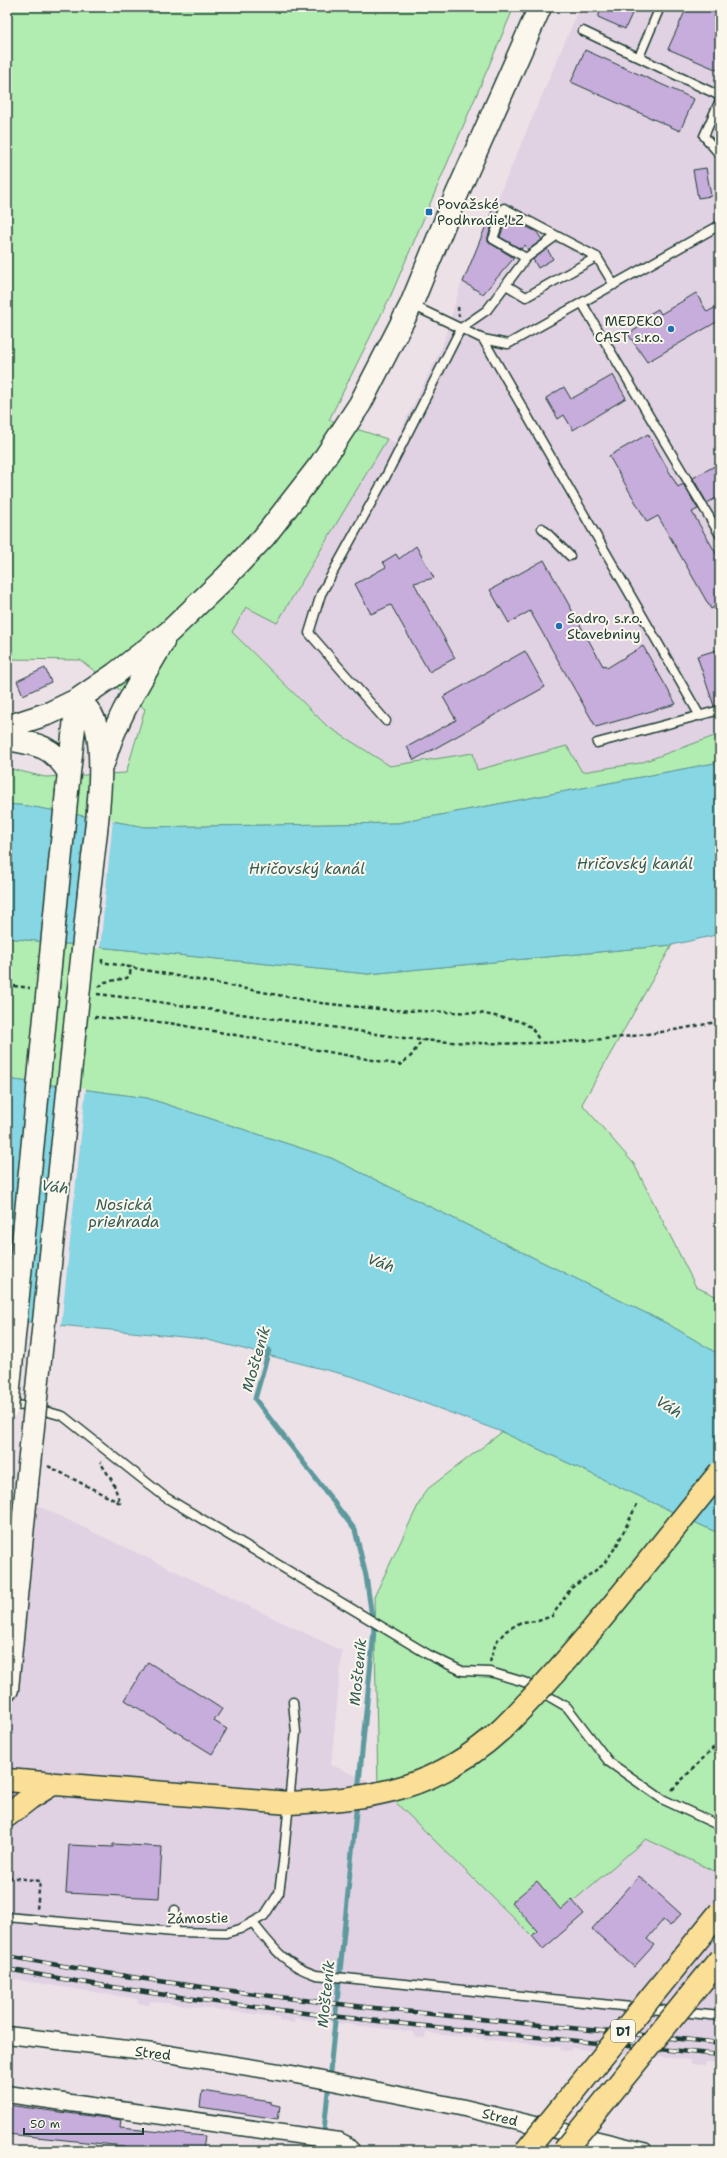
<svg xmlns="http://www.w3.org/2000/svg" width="727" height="2158" viewBox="0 0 727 2158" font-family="'Shantell Sans',sans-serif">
<rect width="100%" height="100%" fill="#ebe1e7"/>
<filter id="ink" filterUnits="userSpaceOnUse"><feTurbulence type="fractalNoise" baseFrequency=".025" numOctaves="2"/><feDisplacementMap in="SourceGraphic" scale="8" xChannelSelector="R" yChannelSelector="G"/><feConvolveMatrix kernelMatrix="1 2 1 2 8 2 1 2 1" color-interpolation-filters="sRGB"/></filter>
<g filter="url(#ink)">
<!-- built -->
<path fill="#e0d1e3" d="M580,7h140v727l-80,29 -58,9 -15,-26 -90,24 -4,-17 -83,13 -63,-40 -95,-94 14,-25 31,15 110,-183 8,3 47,-95 19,-63z
M7,1491l335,160 -11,114 47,20 194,115 74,-61 74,35v189l-14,-1 -1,3 -14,-1v-4l-120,-12 -1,3 -10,-1v-3l-134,-14 -1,5 -11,-1v-5l-120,-14v5l-15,-2v-4l-129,-16 -1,4 -12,-2 1,-4 -131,-21z"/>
<!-- green -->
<path fill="#b1ecb1" stroke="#689472" d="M7,7h507l-123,288 -62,125 58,19 -110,184 -31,-16 -14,25 95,94 63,40 83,-13 4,17 90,-24 15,26 58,-9 80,-29v28l-322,61 -253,4 -117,-21 -21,-2v-36l38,9 81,-4 19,-64 -65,-49 -73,-1z
M7,938l361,36 304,-29 -90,159 52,60 62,123 24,11v57l-52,-31 -337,-166 -184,-60 -140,-19z
M502,1432l218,102v340l-74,-35 -114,97 -154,-151 -4,-188 51,-106z"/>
<!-- water -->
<path fill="#87d6e3" stroke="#5d999d" d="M720,762v172l-48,11 -304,29 -361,-36v-134l21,2 117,21 253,-4z
M7,1079l140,19 184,60 337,166 52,31v179l-218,-102 -148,-55 -150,-38 -197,-19z"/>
<!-- pier -->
<path fill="#ebe1e7" d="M86,814l27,5 -13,130 -28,-3z
M58,1084l28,4 -25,239 -27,-2z"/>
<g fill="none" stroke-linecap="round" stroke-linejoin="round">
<!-- stream -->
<path stroke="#5d999d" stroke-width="5" d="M269,1350l-14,49 100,131 11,46 8,55 -16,161
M322,2151l35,-349"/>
</g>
<!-- building -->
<path fill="#c6addb" stroke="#1f3d34" d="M602,7h33l-10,22 -27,-12z
M687,7h33v64l-52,-22z
M585,50l109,49 -14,32 -109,-49z
M706,168l5,28 -13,2 -5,-28z
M492,211l4,2 -8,24v5l26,16 -31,36 -20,-12z
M507,217l30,15 5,8 -14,10 -3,-5 -4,4 -21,-12z
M547,249l6,10 -15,9 -5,-9z
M696,293l11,19 13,-7v15l-73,42 -19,-28 20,-12 -4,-5 14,-8 3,5z
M613,375l13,23 -53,32 -9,-15 -6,4 -12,-21 18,-11 7,12z
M648,434l30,53 5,-3 15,25 -6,3 28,48v44l-9,5 -53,-93 -11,6 -38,-66z
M720,463v33l-13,7 -14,-25z
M416,546l18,32 -20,5 41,75 -26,14 -38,-67 -20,9 -16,-30 31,-17 -3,-5 13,-8 3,5z
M544,560l59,106 2,-1 2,3 36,-22 33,58 -80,23 -66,-116 -21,12 -19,-33z
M720,649v56l-6,1 -17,-50z
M525,651l20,36 -131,73 -7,-13 49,-27 -13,-23z
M45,668l6,14 -28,13 -6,-14z
M148,1662l74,47 -8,12 13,8 -15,25 -87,-54z
M113,1844l49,3 -3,51 -93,-5 3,-48 44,2z
M639,1876l42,38 -11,12 -7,-6 -16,19 7,6 -20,22 -42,-38z
M537,1881l24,29 11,-10 12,14 -41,35 -11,-13 5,-5 -25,-29z
M202,2091l69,11v2l9,2 -2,13 -78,-12z
M7,2105l114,15 -1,8 85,8 -2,15h-79v-5l-117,-12z"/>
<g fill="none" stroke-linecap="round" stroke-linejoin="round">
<defs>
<path id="lane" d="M583,31l137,65
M639,57l21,-50
M720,100l-16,36 16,19
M526,258l-33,-19 11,-31 93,49 17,28
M506,285l20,12 71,-40
M582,303l138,232
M412,305l71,34 25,5 212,-119
M483,339l217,377
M542,528l28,28
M386,721l-77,-88 12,-39 65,-118 75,-148 26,-18 39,-52 30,-22
M597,743l123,-33
M9,1405l18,1 36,10 102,81 264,158 33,16 28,1 34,10 43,25 42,55 53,37 58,27
M7,1917l167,15 52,1 14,-4 24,-13 15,-23 4,-30 13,-131 -3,-30
M253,1923c20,25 32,42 63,52l404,41
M174,1932l1,-22"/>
<path id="street" d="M7,2035l155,18 135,22 163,32 184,44
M7,2094l332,47 6,3 7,7"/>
<path id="secondary" d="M77,700c7,5 14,12 17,20 15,38 -1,130 -5,172
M7,727l43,-14 27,-13 38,-26 54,-42 56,-54 39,-41 56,-72 40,-61 51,-99 38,-93 91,-205
M7,739c30,5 46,7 62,34
M104,761c12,-44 37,-80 59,-119
M67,791l10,-91
M7,1689l20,-205"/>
<path id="highway" d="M7,1780l282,23c85,-4 148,-14 213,-74
M7,1816l23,-18 21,-13"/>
</defs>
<!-- lane casing -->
<use href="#lane" stroke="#1f3d34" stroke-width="11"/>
<!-- street casing -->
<use href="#street" stroke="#1f3d34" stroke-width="19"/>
<!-- secondary casing -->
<use href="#secondary" stroke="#1f3d34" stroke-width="25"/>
<!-- highway casing -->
<use href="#highway" stroke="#1f3d34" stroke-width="25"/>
<!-- path -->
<path stroke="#1f3d34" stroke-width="2.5" stroke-dasharray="4 3" stroke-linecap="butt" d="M458,307l1,9
M102,959v3l219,41 68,7 91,3 39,8 12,6 9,14
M7,985l23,3
M99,987l6,-5 22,-4 3,-4 1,-8
M97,994l41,5c62,9 124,18 186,27 32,4 65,11 98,14 96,8 205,2 298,-19
M94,1017l75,6 231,42 11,-9 11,-16
M48,1466l72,37 -7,-21 -13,-20
M490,1662l6,-20 10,-11 15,-9 17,-1 14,-5 19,-28 32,-23 14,-20 21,-43
M672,1790l48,-49
M8,1877l32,4 -3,28"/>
<!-- lane -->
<use href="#lane" stroke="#fbf7ec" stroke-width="8"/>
<!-- street -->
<use href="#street" stroke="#fbf7ec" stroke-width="16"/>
<!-- secondary -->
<use href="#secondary" stroke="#fbf7ec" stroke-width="22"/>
<!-- highway -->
<use href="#highway" stroke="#fbdf96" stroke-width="22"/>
<defs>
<path id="rail" d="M7,1956c236,44 475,62 713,87
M7,1969c235,44 475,62 713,86"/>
</defs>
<!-- rail casing -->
<use href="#rail" stroke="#1f3d34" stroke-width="4.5"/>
<!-- rail -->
<use href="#rail" stroke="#fbf7ec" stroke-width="3" stroke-dasharray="9" stroke-linecap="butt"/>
<defs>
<path id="secondary-bridge" d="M7,1408l60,-617
M27,1484l62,-592"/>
<path id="highway-bridge" d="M502,1729c79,-79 147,-170 218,-257
M526,2151l194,-239
M564,2151l156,-192"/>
</defs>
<!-- secondary-bridge casing -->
<use href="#secondary-bridge" stroke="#1f3d34" stroke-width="25" stroke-linecap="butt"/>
<!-- highway-bridge casing -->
<use href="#highway-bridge" stroke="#1f3d34" stroke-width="25" stroke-linecap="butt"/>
<!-- secondary-bridge -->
<use href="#secondary-bridge" stroke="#fbf7ec" stroke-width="22"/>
<!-- highway-bridge -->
<use href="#highway-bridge" stroke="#fbdf96" stroke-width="22"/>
</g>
</g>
<!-- markers -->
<g fill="#1f6fb2" stroke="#fbf7ec" stroke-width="1.5">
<rect x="425" y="208" width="8" height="8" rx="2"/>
<circle cx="671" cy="329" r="4"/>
<circle cx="559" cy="626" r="4"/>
</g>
<g text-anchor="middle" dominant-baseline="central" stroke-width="4" stroke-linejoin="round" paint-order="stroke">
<!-- shield labels -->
<rect fill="#fbf7ec" stroke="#61756b" stroke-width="1" x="611" y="2020" width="24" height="22" rx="3"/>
<g font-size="13" font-weight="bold" fill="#1f3d34">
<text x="623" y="2031">D1</text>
</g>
<!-- poi labels -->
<g font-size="14" fill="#1f3d34" stroke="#fbf7ec" text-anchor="start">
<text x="437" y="204">Považské<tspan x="437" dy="16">Podhradie,LZ</tspan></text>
<text x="663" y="321" text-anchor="end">MEDEKO<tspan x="663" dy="16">CAST s.r.o.</tspan></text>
<text x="567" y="618">Sadro, s.r.o.<tspan x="567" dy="16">Stavebniny</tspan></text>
</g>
<!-- street labels -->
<g font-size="14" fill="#1f3d34" stroke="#fbf7ec">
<text transform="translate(198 1918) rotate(-1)">Zámostie</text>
<text transform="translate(153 2053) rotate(7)">Stred</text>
<text transform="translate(500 2117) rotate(14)">Stred</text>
</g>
<!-- water labels -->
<g font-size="15" font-style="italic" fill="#345c57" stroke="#fbf7ec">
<text x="635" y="864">Hričovský kanál</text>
<text x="307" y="869">Hričovský kanál</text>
<text transform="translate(55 1187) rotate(8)">Váh</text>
<text x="124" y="1205">Nosická<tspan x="124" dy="17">priehrada</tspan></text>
<text transform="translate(381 1263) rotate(20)">Váh</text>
<text transform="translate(256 1359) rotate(-74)">Mošteník</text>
<text transform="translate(669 1407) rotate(33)">Váh</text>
<text transform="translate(358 1672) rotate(-84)">Mošteník</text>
<text transform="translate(326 1994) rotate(-84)">Mošteník</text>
</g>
</g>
<!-- margin -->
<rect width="727" height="2158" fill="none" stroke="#fbf7ec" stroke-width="24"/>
<rect x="12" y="12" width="703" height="2134" fill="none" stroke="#1f3d34" stroke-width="1.5" filter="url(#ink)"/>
<!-- scale -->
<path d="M24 2128v6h119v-6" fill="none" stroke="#1f3d34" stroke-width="2"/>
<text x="30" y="2128" font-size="12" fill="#1f3d34" stroke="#fbf7ec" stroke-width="3" paint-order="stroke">50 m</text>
</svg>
